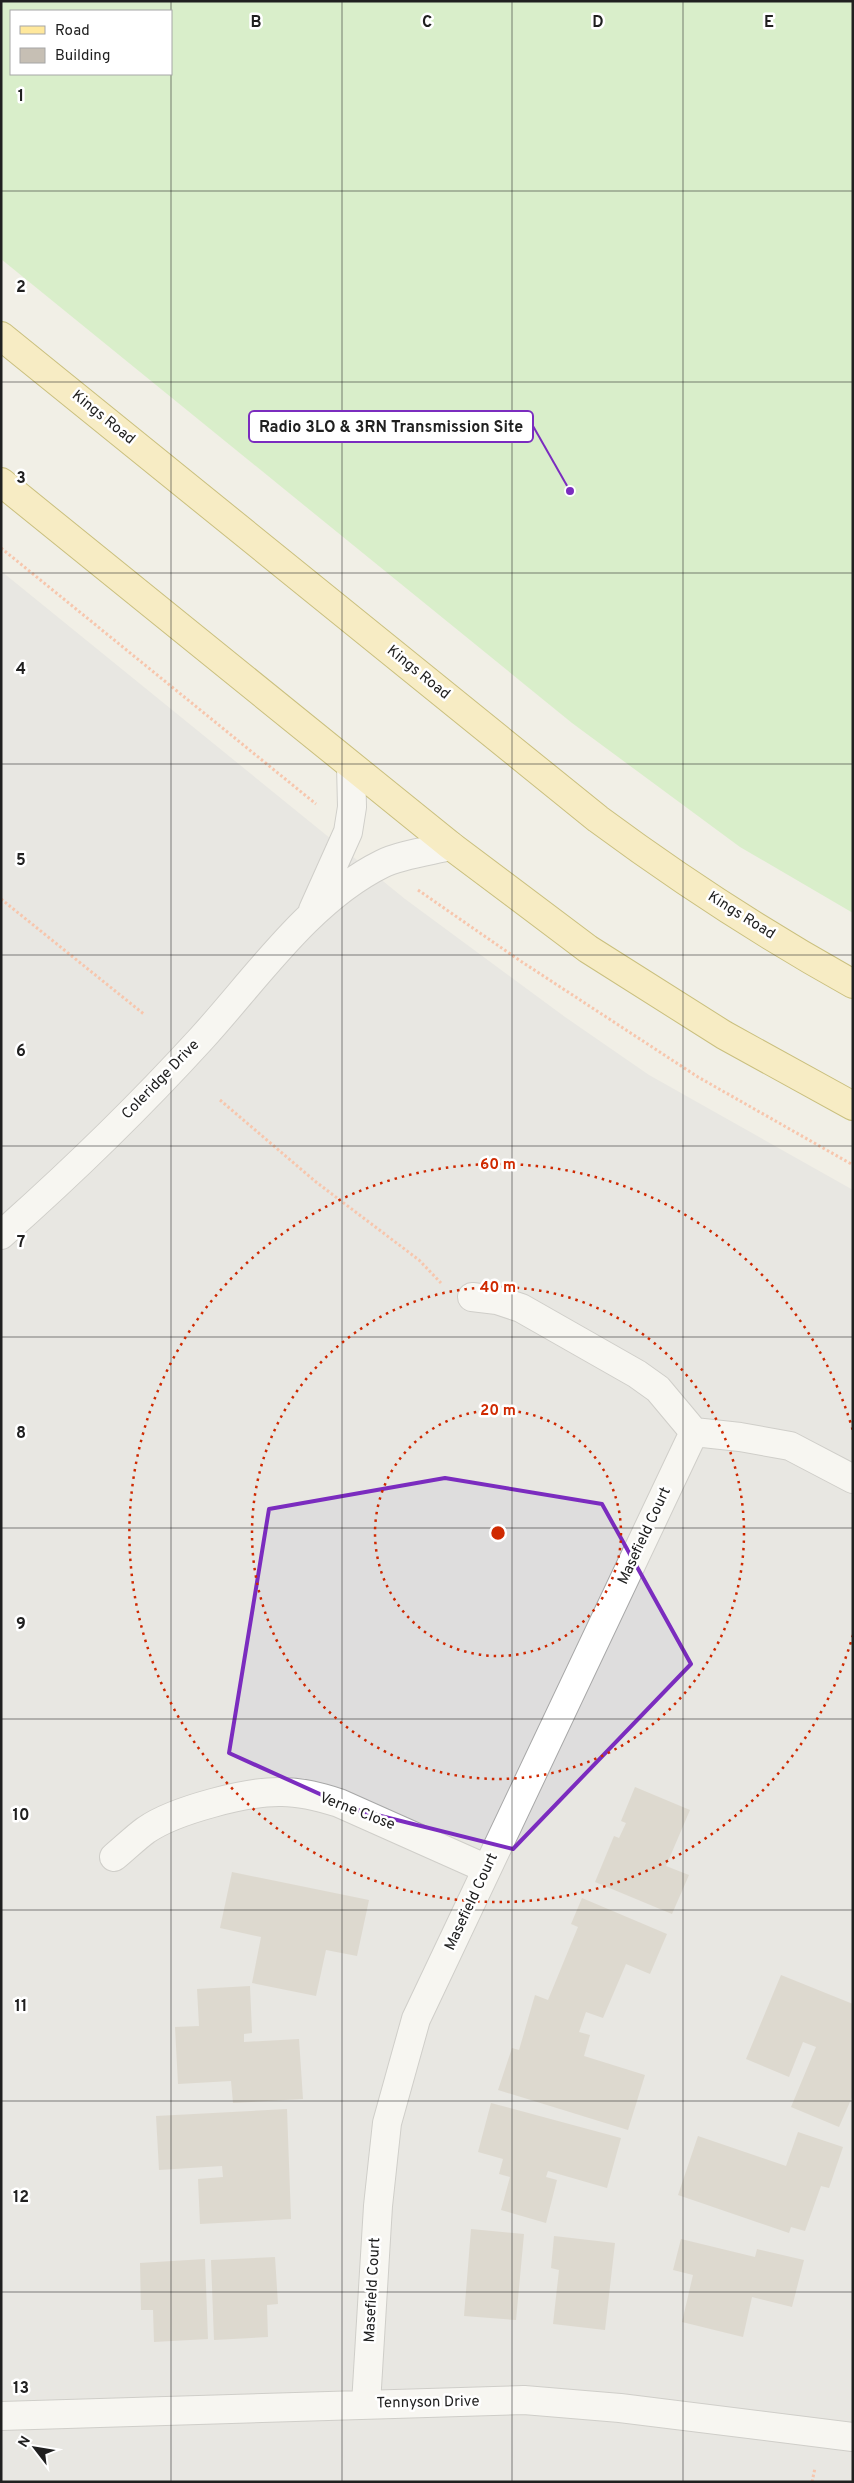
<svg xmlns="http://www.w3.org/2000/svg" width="854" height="2483" viewBox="0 0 854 2483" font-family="Overpass,sans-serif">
<rect width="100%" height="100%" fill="#f1efe6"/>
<!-- residential -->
<path fill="#dedddd" d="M1,571l404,328 160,118 84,58 204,115v1292h-852z"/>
<!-- grass -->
<path fill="#bdeea9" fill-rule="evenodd" d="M1,1h852v912l-113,-66 -168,-124 -571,-464zM11,11h160v63h-160z"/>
<!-- building -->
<path fill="#c6bfb4" d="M635,1787l55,23 -24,56 23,9 -17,39 -77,-32 19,-46 5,2 7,-15 -5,-2z
M232,1872l137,28 -12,56 -31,-6 -10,46 -64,-13 9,-46 -41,-9z
M582,1898l85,36 -17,40 -24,-10 -23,54 -17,-6 -7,20 11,3 -6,21 61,19 -17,55 -130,-40 14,-42 7,2 16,-55 13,5 30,-73 -7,-3z
M781,1975l72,29v91l-14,32 -48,-20 25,-60 -13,-5 -14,35 -43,-18z
M250,1986l2,47 -8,1v8l55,-3 4,60 -70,4 -2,-22 -53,3 -3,-57 24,-1 -2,-37z
M491,2103l130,35 -14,50 -59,-17 -2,6 11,3 -11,43 -45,-13 9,-33 -11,-3 4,-15 -25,-7z
M287,2109l4,110 -91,5 -2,-45 25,-2 -1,-11 -63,4 -3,-54z
M798,2132l45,15 -14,41 -8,-2 -16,45 -14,-4 -2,6 -111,-38 20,-59 88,30z
M471,2229l53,5 -8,86 -52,-4z
M554,2236l61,7 -10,87 -52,-6 6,-54 -8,-2z
M681,2239l74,18 2,-8 47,11 -12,47 -40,-10 -9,40 -61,-15 11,-47 -20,-5z
M275,2257l3,47 -11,1 1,32 -54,3 -3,-80z
M205,2259l3,80 -54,3 -1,-32h-12l-1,-47z"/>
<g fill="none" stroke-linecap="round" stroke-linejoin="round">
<defs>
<path id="minor" d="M313,910l35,-78 4,-25 -1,-41
M1,1235c70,-62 137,-127 200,-196 54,-59 108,-139 181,-175 18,-9 48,-13 69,-18
M472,1297l25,3 24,8 116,66 21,15 36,43 46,5 50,9 63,33
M114,1857c11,-9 21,-19 32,-27 29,-20 102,-39 136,-38 20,0 38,5 57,11l148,66
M366,2404l12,-198 9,-83 29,-104 278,-587
M1,2416l523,-16 96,8 233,29"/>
<path id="major" d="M1,336l597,483c81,60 167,116 255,165
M1,482l450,364 137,103 136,86 129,71"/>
</defs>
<!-- minor casing -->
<use href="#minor" stroke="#a7a7a7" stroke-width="30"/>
<!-- major casing -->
<use href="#major" stroke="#9b8700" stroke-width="30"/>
<!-- path -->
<path stroke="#ff9668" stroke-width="3" stroke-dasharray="2.5 2.5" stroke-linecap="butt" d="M1,548l315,256
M418,890l101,70 179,117 155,88
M1,899l144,116
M220,1100l96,82 103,78 22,23
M812,2482l3,-14"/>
<!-- minor -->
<use href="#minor" stroke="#fff" stroke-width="28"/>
<!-- major -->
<use href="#major" stroke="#ffe89c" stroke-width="28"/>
</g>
<!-- marked area -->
<path d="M0 0H854V2483H0ZM445,1478l157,26 89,160 -178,185 -160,-40 -124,-56 40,-244z" fill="#f1efe6" fill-opacity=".55" fill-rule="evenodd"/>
<path fill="none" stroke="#7b2cbf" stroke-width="4" stroke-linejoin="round" d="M445,1478l157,26 89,160 -178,185 -160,-40 -124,-56 40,-244z"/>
<!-- grid -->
<path fill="none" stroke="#202020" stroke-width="1" stroke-opacity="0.55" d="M171,1v10M342,1v2481M512,1v2481M683,1v2481M171,74v2408M1,191h852M1,382h852M1,573h852M1,764h852M1,955h852M1,1146h852M1,1337h852M1,1528h852M1,1719h852M1,1910h852M1,2101h852M1,2292h852"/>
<!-- distance rings -->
<g fill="none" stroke="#cf2900" stroke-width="2.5" stroke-dasharray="2.5 5">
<circle cx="498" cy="1533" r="123"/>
<circle cx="498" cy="1533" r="246"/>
<path d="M853 1635A369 369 0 1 1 853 1431"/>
</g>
<g text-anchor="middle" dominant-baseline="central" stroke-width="5" stroke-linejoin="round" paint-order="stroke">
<!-- street labels -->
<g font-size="15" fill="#202020" stroke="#fff">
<text transform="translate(103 418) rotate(39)">Kings Road</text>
<text transform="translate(418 673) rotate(39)">Kings Road</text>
<text transform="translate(741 916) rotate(32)">Kings Road</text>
<text transform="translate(161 1080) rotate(-46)">Coleridge Drive</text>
<text transform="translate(645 1536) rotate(-65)">Masefield Court</text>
<text transform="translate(357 1812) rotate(21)">Verne Close</text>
<text transform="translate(472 1902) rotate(-65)">Masefield Court</text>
<text transform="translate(373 2290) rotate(-87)">Masefield Court</text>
<text transform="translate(428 2403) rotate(-1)">Tennyson Drive</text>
</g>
</g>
<g font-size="16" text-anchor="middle" font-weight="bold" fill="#202020" stroke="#fff" stroke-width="5" stroke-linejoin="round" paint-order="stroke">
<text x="256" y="27">B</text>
<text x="427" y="27">C</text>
<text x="598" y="27">D</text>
<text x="769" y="27">E</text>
<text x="21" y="101">1</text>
<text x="21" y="292">2</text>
<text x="21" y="483">3</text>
<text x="21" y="674">4</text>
<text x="21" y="865">5</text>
<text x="21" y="1056">6</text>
<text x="21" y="1247">7</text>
<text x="21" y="1438">8</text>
<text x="21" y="1629">9</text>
<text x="21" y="1820">10</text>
<text x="21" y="2011">11</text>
<text x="21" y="2202">12</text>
<text x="21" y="2393">13</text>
</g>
<circle cx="498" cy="1533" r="8" fill="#cf2900" stroke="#fff" stroke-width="2.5"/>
<g font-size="15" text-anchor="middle" font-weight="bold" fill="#cf2900" stroke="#fff" stroke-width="5" stroke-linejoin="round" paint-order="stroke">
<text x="498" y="1169">60 m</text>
<text x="498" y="1292">40 m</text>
<text x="498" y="1415">20 m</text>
</g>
<!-- callouts -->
<path fill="none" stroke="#7b2cbf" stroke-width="2" d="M570 491L533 426"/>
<circle fill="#7b2cbf" stroke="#fff" stroke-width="2" cx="570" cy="491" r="5"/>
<rect fill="#fff" stroke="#7b2cbf" stroke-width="2" x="249" y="411" width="284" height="31" rx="5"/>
<g font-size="16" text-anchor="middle" font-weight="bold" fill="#202020">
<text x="391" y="432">Radio 3LO &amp; 3RN Transmission Site</text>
</g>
<!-- border -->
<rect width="854" height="2483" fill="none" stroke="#202020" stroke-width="5"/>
<!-- legend -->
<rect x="10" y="10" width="162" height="65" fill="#ffffff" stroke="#a6a6a6"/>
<rect x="20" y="26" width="25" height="8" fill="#ffe89c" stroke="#a6a6a6"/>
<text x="55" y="35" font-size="15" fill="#202020">Road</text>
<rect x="20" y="48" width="25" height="15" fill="#c6bfb4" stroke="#a6a6a6"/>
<text x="55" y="60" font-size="15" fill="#202020">Building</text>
<!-- north arrow -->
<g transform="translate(35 2448) rotate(301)" stroke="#ffffff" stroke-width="4" paint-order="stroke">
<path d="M0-4L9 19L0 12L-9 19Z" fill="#202020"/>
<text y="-8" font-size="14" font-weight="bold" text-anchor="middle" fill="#202020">N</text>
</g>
</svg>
